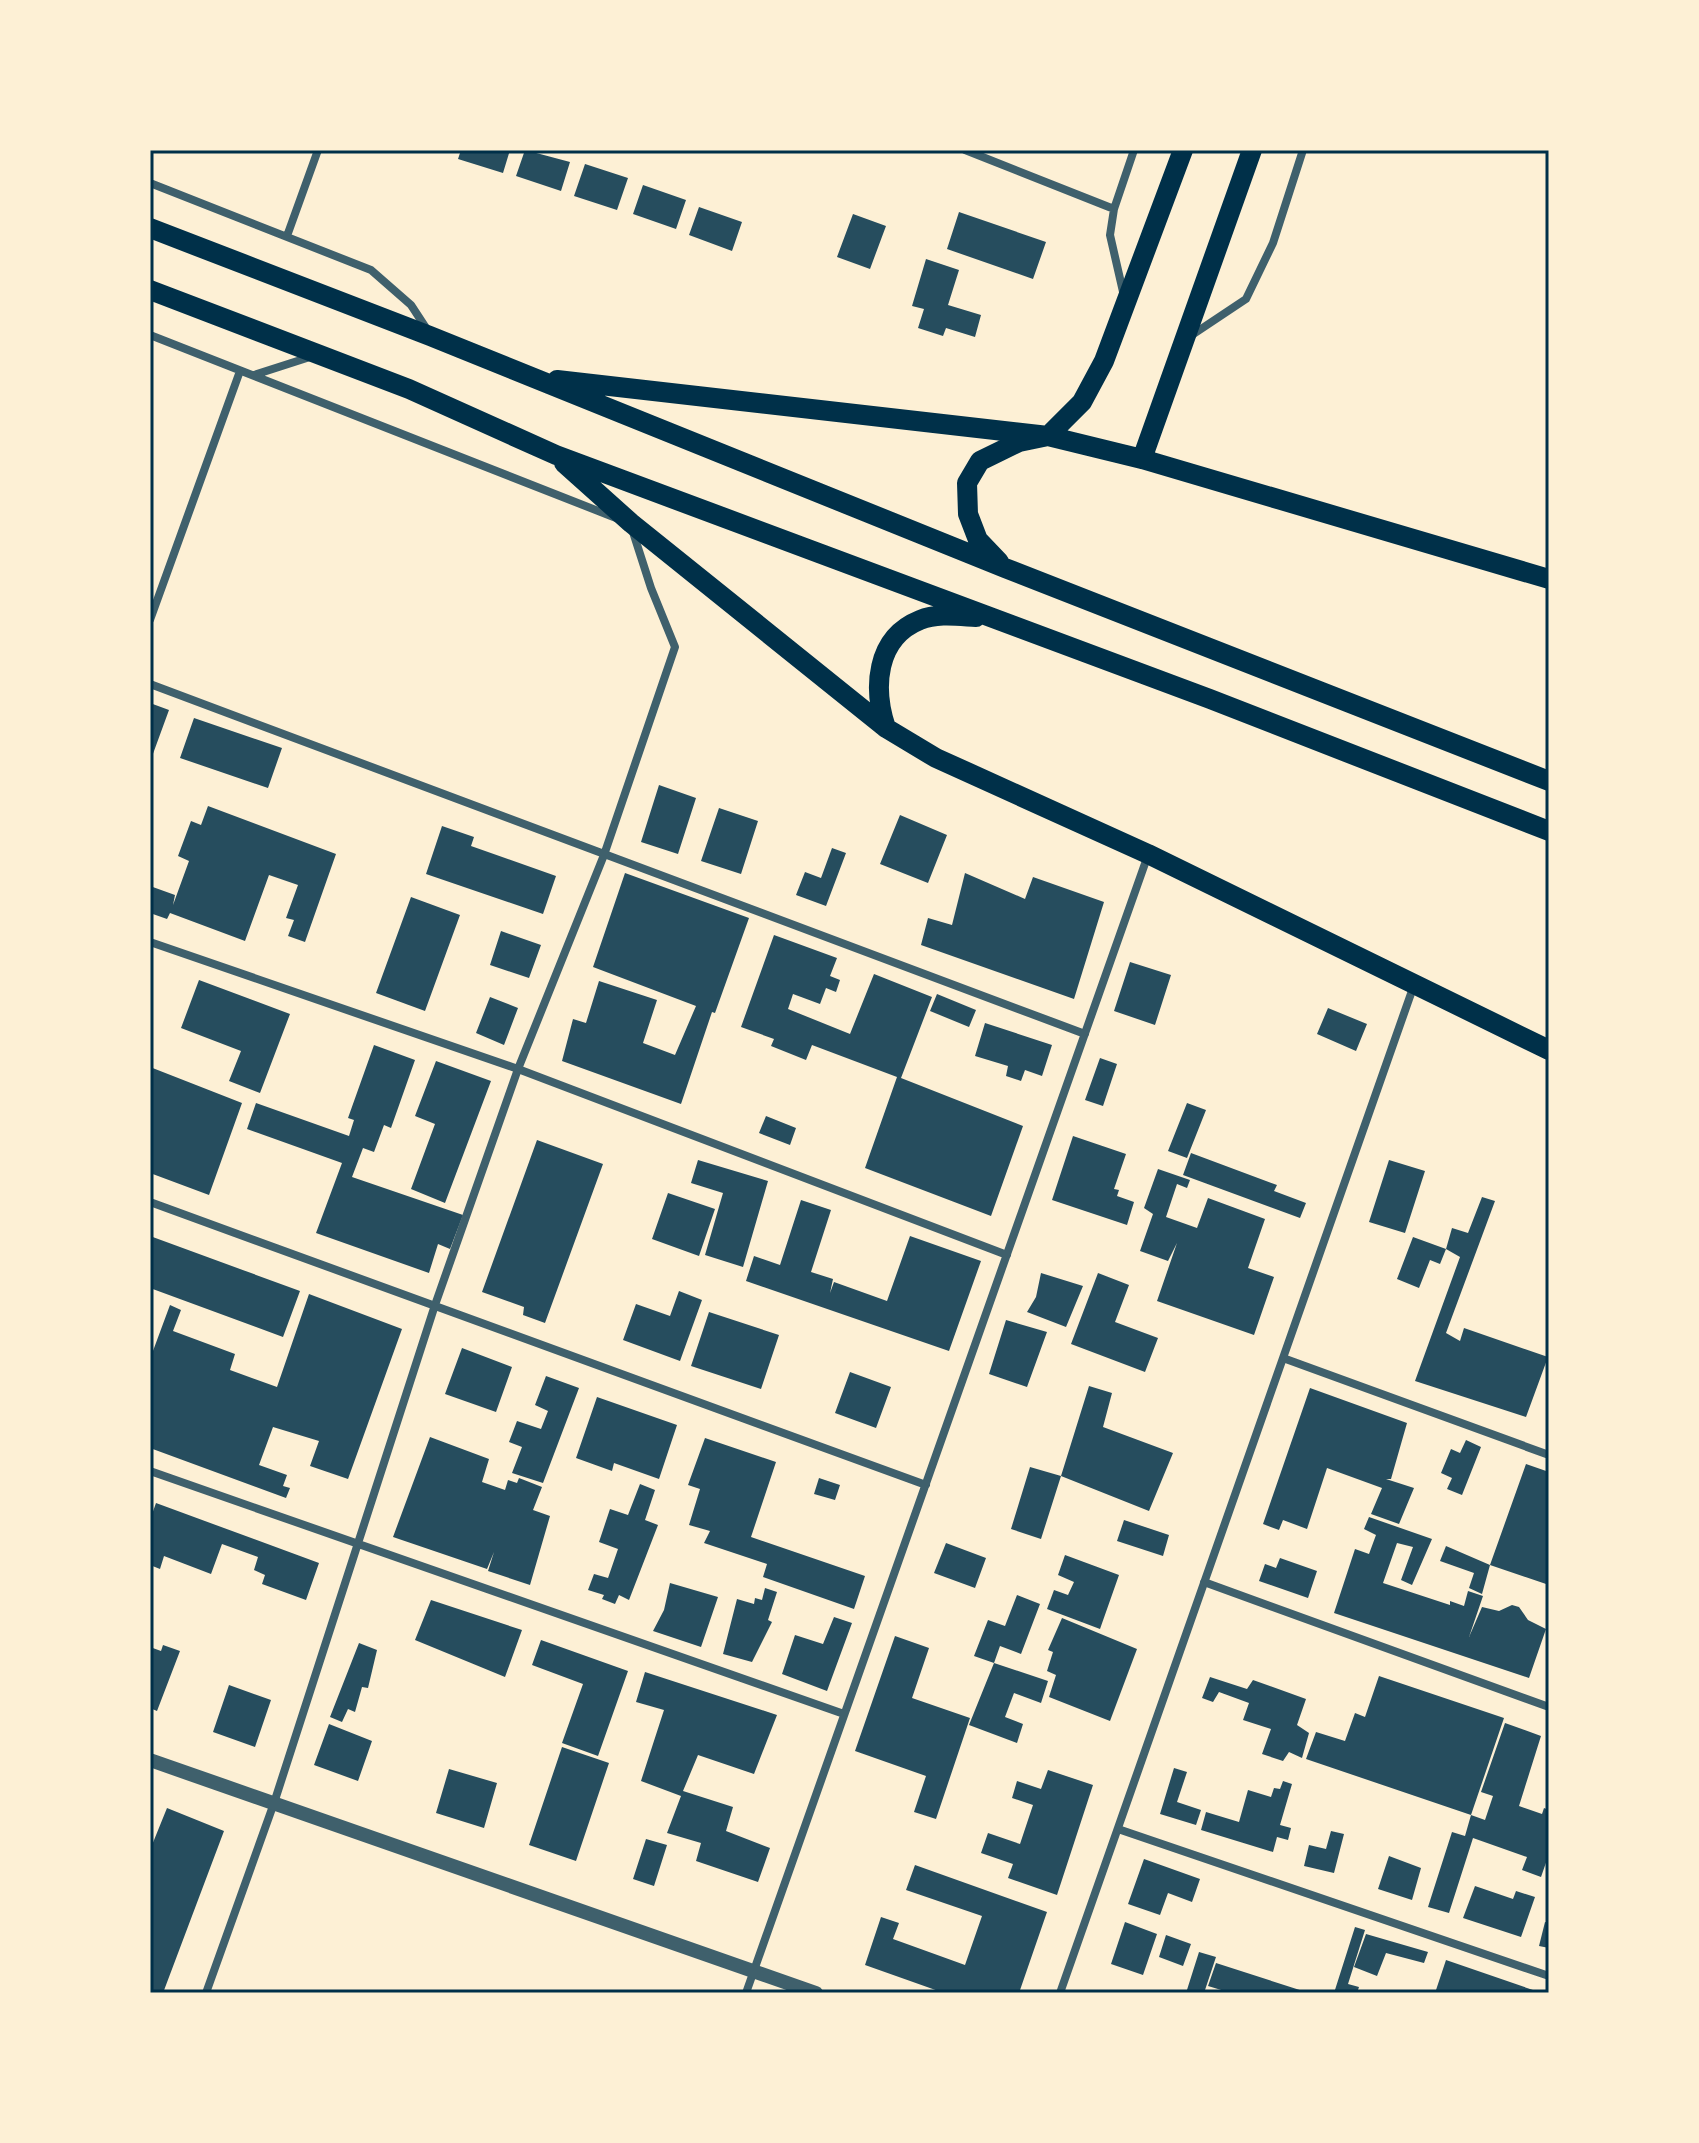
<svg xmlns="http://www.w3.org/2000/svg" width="1699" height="2143" viewBox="0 0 1699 2143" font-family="Raleway,sans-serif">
<rect width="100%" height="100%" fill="#fdf0d5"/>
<!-- building -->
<path fill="#264d5e" d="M461,150h49l-7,23 -45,-14z
M525,150l45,12 -9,29 -45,-15z
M585,164l43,14 -11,32 -43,-14z
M643,185l43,15 -10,29 -43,-15z
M699,207l43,15 -10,29 -43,-16z
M959,212l87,30 -13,37 -86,-30z
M853,214l33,12 -16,43 -33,-12z
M926,259l33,11 -11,35 33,10 -6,22 -29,-9 -3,8 -25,-8 6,-19 -12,-3z
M150,703l19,7 -19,52z
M194,718l88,30 -14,40 -88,-30z
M659,785l37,13 -18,56 -37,-12z
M208,806l128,48 -31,88 -17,-6 6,-16 -8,-2 12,-33 -29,-10 -24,66 -75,-28 -3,6 -17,-6v-27l25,9 -2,10 16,-44 -11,-5 13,-35 10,4z
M719,808l39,13 -17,53 -40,-13z
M900,815l47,20 -19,48 -48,-19z
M442,826l32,11 -3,9 85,30 -13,38 -117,-40z
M832,848l14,5 -20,53 -30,-11 9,-23 16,6z
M625,873l124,45 -34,95 -3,-1 -31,92 -119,-43 11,-42 13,4 13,-42 58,19 -14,43 32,12 21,-49 -103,-39z
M965,873l60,26 8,-22 71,25 -30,97 -153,-54 7,-27 24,7z
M411,897l49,18 -35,96 -49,-18z
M501,931l40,14 -12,33 -39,-13z
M774,935l63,23 -7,18 10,4 -4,12 -10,-4 -6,16 -27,-10 -5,15 62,25 24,-60 58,23 -31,81 122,48 -32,90 -126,-48 32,-91 -85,-32 -6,15 -35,-14 3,-7 -33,-12z
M1130,962l41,13 -16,50 -41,-14z
M199,980l91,34 -30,79 -31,-12 12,-30 -60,-23z
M937,994l39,16 -7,17 -39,-16z
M490,997l28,11 -14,37 -28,-12z
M1328,1008l39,16 -11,27 -39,-17z
M985,1023l67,22 -10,31 -17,-6 -4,11 -15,-5 2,-10 -33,-10z
M374,1045l41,15 -24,68 -7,-3 -10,27 -11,-4 -11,29 111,38 -13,34 -12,-5 -9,29 -113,-40 26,-70 -95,-34 9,-26 93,33 5,-16 -6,-2z
M1100,1058l17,6 -14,42 -18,-6z
M436,1061l55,20 -46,122 -34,-14 24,-65 -20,-8z
M150,1067l92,36 -33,92 -59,-22z
M1187,1103l19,7 -19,48 -19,-7z
M766,1116l30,12 -6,17 -31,-12z
M1073,1136l53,18 -12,35 5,1 -2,6 17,6 -7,23 -75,-25z
M537,1140l66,24 -58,159 -22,-8 1,-8 -42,-15z
M1191,1153l86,32 -3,6 32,12 -6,15 -117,-43z
M698,1160l70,21 -25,86 -38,-12 18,-62 -32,-10z
M1389,1160l36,11 -20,62 -36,-11z
M1158,1169l32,11 -3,8 -10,-4 -11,33 31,11 11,-30 57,21 -17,49 26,9 -20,58 -97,-34 20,-58 -9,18 -28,-10 13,-37 -9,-6z
M668,1193l47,16 -16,47 -47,-17z
M1482,1197l13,4 -49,132 14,8 4,-13 84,29 -22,60 -111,-36 45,-124 -14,-8 -6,15 -10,-4 -11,28 -22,-9 16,-42 33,12 6,-21 16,5z
M801,1200l30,10 -20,62 22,7 -3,14 4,-11 53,19 23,-65 71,25 -32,90 -203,-70 8,-25 26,9z
M150,1236l150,55 -17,46 -133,-49z
M1041,1273l42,13 -17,41 -39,-15 9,-15z
M1098,1273l31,12 -14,37 43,16 -13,34 -74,-28z
M679,1291l23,9 -22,61 -57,-21 13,-36 34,12z
M309,1294l93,35 -54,150 -38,-13 9,-25 -46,-14 -14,38 28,10 -4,11 7,2 -4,10 -136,-50v-89l20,-54 11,5 -8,21 62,23 -5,16 47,17z
M709,1312l70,23 -18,54 -70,-23z
M1006,1320l41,12 -20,55 -38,-13z
M462,1348l50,19 -16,45 -51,-18z
M850,1372l41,15 -15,41 -41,-15z
M546,1376l33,12 -36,95 -31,-10 10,-26 -13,-5 8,-21 24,8 7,-18 -13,-6z
M1089,1386l23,7 -9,34 70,26 -24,58 -88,-35z
M1310,1388l97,35 -16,56h-5l28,9 -15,36 -28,-10 11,-26 -55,-20 -20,61 -24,-9 -4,10 -16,-6z
M597,1397l80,28 -18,54 -45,-16 -2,8 -36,-13z
M430,1437l59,22 -7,23 23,8 3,-10 9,3 2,-5 23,9 -9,23 17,6 -20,69 -42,-14 6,-19 -7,17 -94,-32z
M705,1438l71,24 -25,75 114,39 -11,33 -91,-32 4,-13 -63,-21 6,-12 -21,-6 11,-36 -12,-4z
M1466,1440l15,7 -19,48 -15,-6 5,-11 -11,-5 10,-24 9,4z
M1526,1464l23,8v113l-59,-20z
M1030,1467l31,9 -20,63 -30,-10z
M819,1478l21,7 -5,15 -21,-6z
M640,1484l15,6 -10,30 13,5 -29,75 -10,-5 -4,9 -13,-5 2,-4 -16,-5 6,-16 14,4 10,-29 -19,-7 11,-33 18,6z
M156,1503l163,60 -13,37 -44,-16 3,-9 -11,-5 4,-13 -36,-13 -11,30 -47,-18 -4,13 -10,-4v-45z
M1369,1517l63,22 -20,46 -11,-5 12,-33 -16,-4 -14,40 67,22v-4l14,5 4,-15 15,5 -14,41 13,-30 17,4 13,-6 7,2 9,13 18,9 -17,49 -195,-65 21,-64 14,5 7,-19 -12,-6z
M1124,1520l45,15 -6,21 -46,-15z
M946,1543l40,15 -11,30 -41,-15z
M1446,1546l44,19 -8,29 -13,-6 5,-15 -34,-12z
M1065,1555l54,20 -19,54 -53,-20 7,-19 14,5 6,-13 -16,-7z
M1280,1558l37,13 -9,27 -49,-17 6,-17 11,4z
M670,1583l48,14 -17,50 -48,-16 11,-21z
M765,1588l12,4 -9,28 4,2 -20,40 -29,-8 14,-55 17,5 1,-6 7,2z
M1017,1595l23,9 -19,50 -21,-8 -6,17 54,18 -7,22 -27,-10 -9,24 18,7 -6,19 -48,-18 25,-62 -20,-7 14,-36 17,6z
M431,1600l91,30 -17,47 -90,-37z
M834,1617l18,6 -25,68 -45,-17 13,-39 28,9z
M1062,1618l75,31 -27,72 -61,-24 7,-22 -9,-4 6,-19 -5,-2z
M895,1636l34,12 -17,50 58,20 -34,101 -22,-7 12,-36 -71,-25z
M541,1640l87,31 -30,85 -36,-13 21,-59 -51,-19z
M359,1643l18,7 -9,38 -6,-1 -7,25 -7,-3 -6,13 -12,-5z
M163,1645l17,6 -23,60 -7,-3v-61l11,4z
M645,1672l132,43 -23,59 -56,-19 -15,36 50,16 -7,24 44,17 -12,34 -62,-21 5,-18 -34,-10 14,-37 -40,-15 23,-71 -28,-8z
M1379,1676l125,42 -33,97 14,5 8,-24 -12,-4 24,-69 36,13 -22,70 23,8 2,-6 5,2v44l-8,23 -19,-7 5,-13 -54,-19 -24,75 -21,-6 24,-75 13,4 6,-21 -165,-56 10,-27 29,9 10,-28 10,4z
M1210,1677l37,12 6,-9 53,19 -9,26 12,8 -7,25 -13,-6 -6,9 -21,-7 9,-25 -28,-9 6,-17 -30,-11 -6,10 -11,-4z
M229,1685l42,15 -16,47 -42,-15z
M329,1724l43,17 -14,40 -44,-16z
M562,1747l47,16 -33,98 -47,-16z
M1174,1768l13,4 -10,30 24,8 -5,15 -36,-11z
M449,1769l48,14 -13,45 -48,-15z
M1048,1770l45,15 -36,110 -49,-17 5,-14 -32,-11 7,-20 32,11 13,-39 -21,-7 5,-17 24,8z
M1283,1781l9,3 -12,41 11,3 -3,12 -11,-3 -4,15 -72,-22 5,-18 33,10 9,-32 23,7 3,-9 6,1z
M167,1808l57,23 -61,162h-13v-143z
M1331,1831l13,3 -10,39 -30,-7 5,-21 17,4z
M646,1839l21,6 -13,41 -21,-7z
M1389,1856l32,12 -9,32 -34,-11z
M1144,1859l56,20 -8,23 -24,-9 -8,22 -32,-11z
M915,1865l132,47 -28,81h-75l-79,-28 16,-48 18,6 -6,16 72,26 17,-49 -76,-26z
M1475,1886l38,13 3,-8 19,6 -14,40 -58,-19z
M1125,1922l32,12 -14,41 -32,-11z
M1545,1922l4,1v25l-10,-2z
M1355,1927l10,3 -17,54 11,3 -2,6h-23z
M1366,1934l62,18 -4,11 -38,-10 -9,23 -23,-9z
M1166,1935l25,9 -8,22 -24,-9z
M1199,1952l17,5 -12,36h-18z
M1446,1960l87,30 -1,3h-97z
M1216,1963l90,29v1h-75l-23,-7z"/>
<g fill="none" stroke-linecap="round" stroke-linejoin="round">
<!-- minor -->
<path stroke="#3f606c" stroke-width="8" d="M965,150l149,59
M150,183l221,87 40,35 17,26
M287,236l31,-86
M1124,296l-14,-61 4,-26 20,-59
M150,335l466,183
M1192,335l54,-36 27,-56 30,-93
M254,375l59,-19
M150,620l90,-249
M150,684l935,350
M150,942l368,127 489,186
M150,1202l776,283
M1283,1358l266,97
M150,1471l694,243
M1204,1582l345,125
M1118,1829l431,147
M206,1993l68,-190 161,-498 83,-236 86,-214 71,-208 -24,-59 -19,-59
M746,1993l402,-1138
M1060,1993l354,-1008"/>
<!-- tertiary -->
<path stroke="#3f606c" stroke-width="14" d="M150,1760l666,233"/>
<!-- primary -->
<path stroke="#003049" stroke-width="20" d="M150,228l280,108 575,232 544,213
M150,290l259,99 147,66 654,244 339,132
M557,380l491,56 94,23 407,120
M1142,459l110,-309
M564,463l67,60 255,205 50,30 212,96 401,196
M999,562l-21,-22 -10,-26 -1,-31 13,-22 39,-19 29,-6 34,-34 22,-41 79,-211
M886,728c-13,-39 -11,-90 34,-108 17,-7 38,-4 56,-3"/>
</g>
<!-- border -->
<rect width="1699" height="2143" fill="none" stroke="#fdf0d5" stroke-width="304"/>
<rect x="152" y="152" width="1395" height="1839" fill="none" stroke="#003049" stroke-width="3"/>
</svg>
